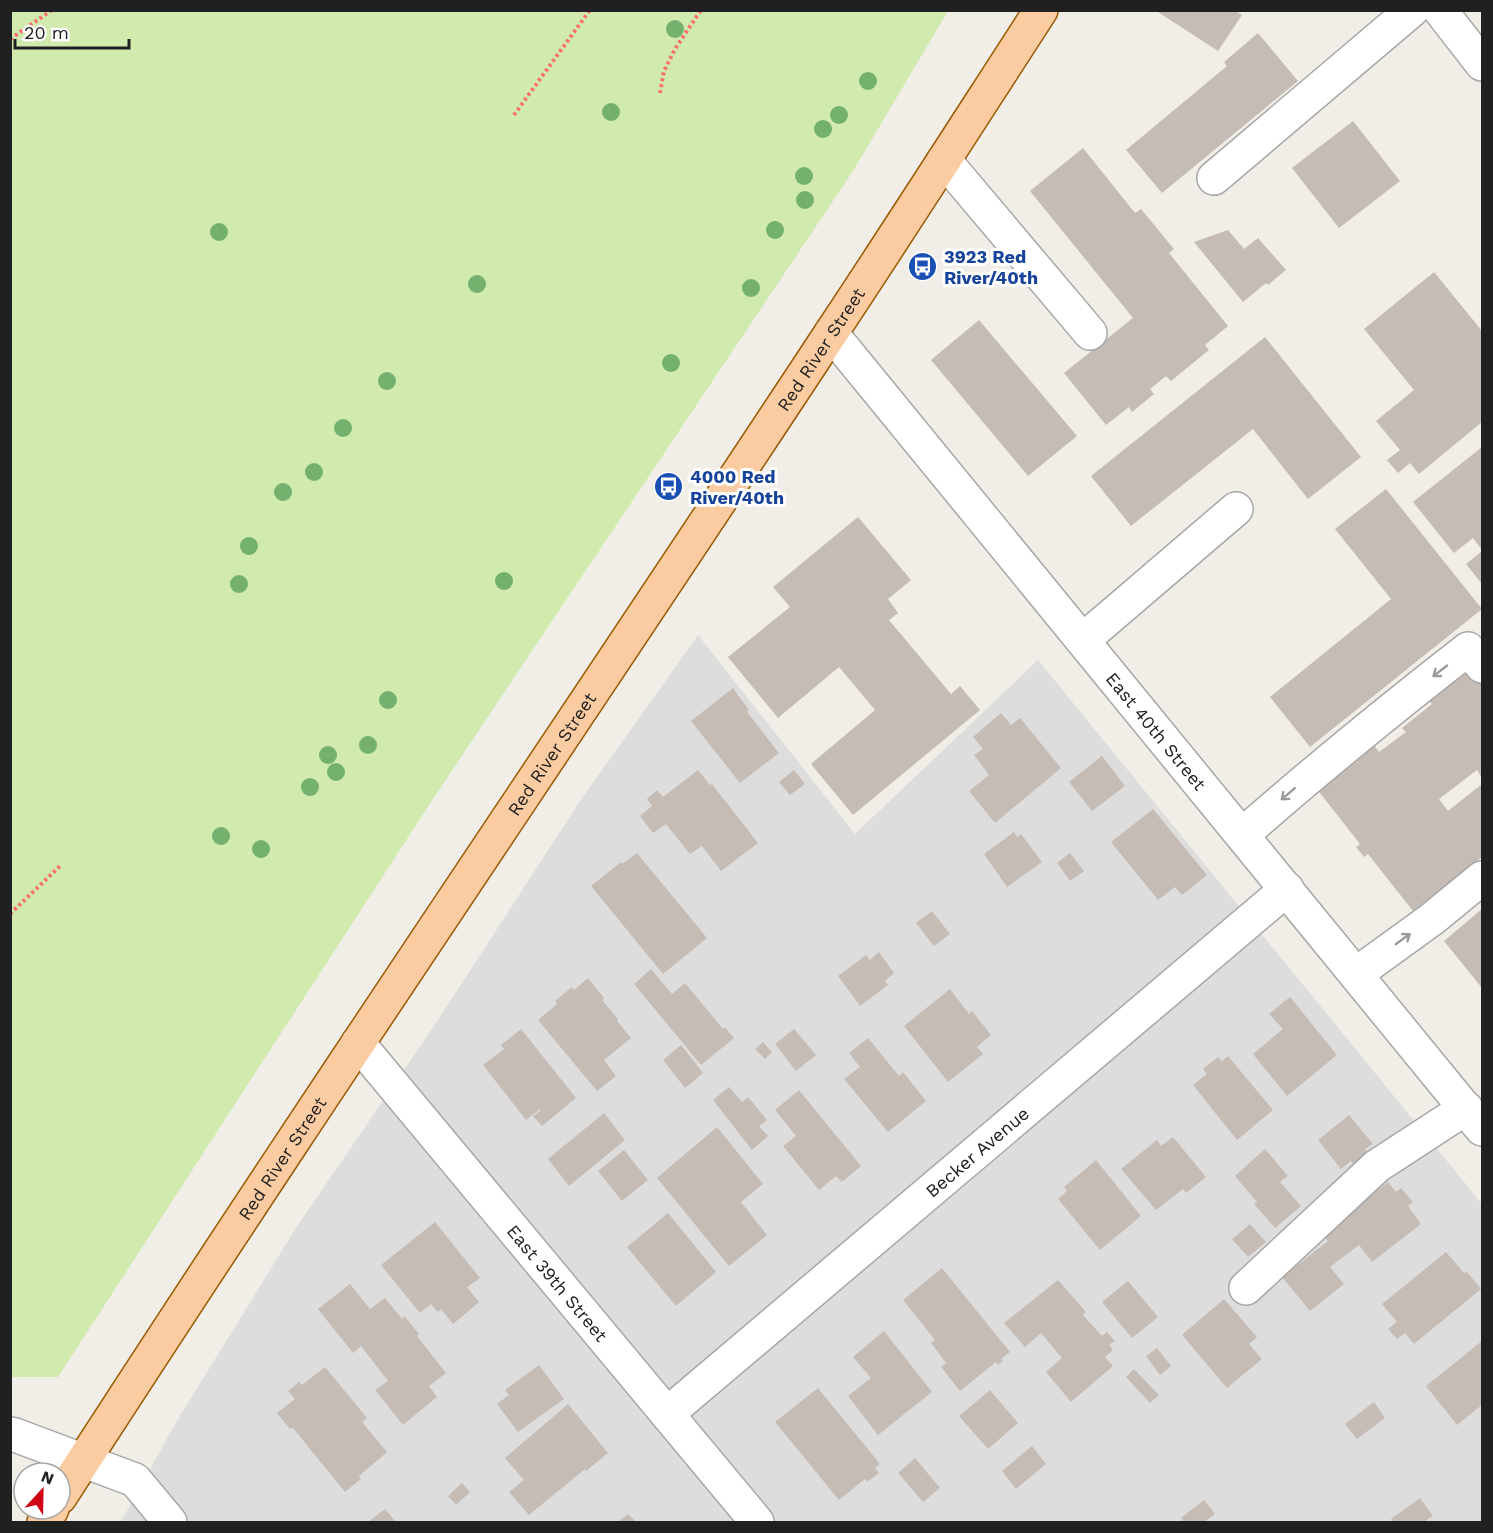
<svg xmlns="http://www.w3.org/2000/svg" width="1493" height="1533" viewBox="0 0 1493 1533" font-family="'Work Sans',sans-serif">
<rect width="100%" height="100%" fill="#f1ede7"/>
<!-- residential -->
<path fill="#dedddd" d="M698,635l157,199 183,-174 444,544v318h-1361l54,-98 121,-196 138,-202 146,-225z"/>
<!-- grass -->
<path fill="#d1eaae" d="M10,11h938l-95,160 -422,631 -373,575h-48z"/>
<!-- building -->
<path fill="#c6bcb6" d="M1155,10h79l8,5 -24,36z
M1258,33l40,48 -136,112 -36,-43 101,-84 -3,-4z
M1353,121l47,60 -61,47 -47,-60z
M1083,148l52,65 6,-4 33,40 -5,4 59,73 -23,19 4,5 -38,31 -5,-5 -16,13 4,5 -22,18 -3,-5 -23,18 -42,-52 69,-55 -103,-127z
M1228,230l16,19 14,-11 28,32 -18,15 -2,-2 -23,19 -49,-60z
M1434,272l48,59v91l-63,52 -9,-11 -12,10 -11,-13 13,-10 -24,-29 38,-31 -50,-61z
M979,320l98,116 -49,40 -97,-116z
M1265,337l96,120 -53,42 -55,-70 -122,97 -40,-50z
M1482,447v103l-9,-12 -19,15 -41,-51z
M1386,489l96,120 -172,138 -40,-50 121,-98 -56,-70z
M858,517l53,63 -23,19 10,14 -9,7 62,74 9,-8 20,24 -127,105 -42,-51 64,-54 -36,-43 -61,51 -50,-61 62,-50 -17,-20z
M1482,551v33l-16,-20z
M1462,662l16,21 3,-3 1,2v96l-5,-8 -38,29 9,12 34,-27v73l-69,54 -45,-57 -4,3 -8,-10 4,-3 -47,-60 57,-44 9,12 27,-20 -4,-4 30,-24 -9,-11z
M733,688l16,22 -2,2 32,41 -39,30 -49,-62z
M1001,713l10,12 9,-7 41,50 -66,55 -26,-32 20,-16 -15,-20 9,-6 -10,-12z
M1102,756l23,30 -33,25 -23,-29z
M698,770l12,15 2,-1 46,59 -37,28 -19,-25 -12,8 -24,-30 -13,9 -13,-17 12,-10 -5,-7 10,-9 6,7z
M794,770l11,14 -15,11 -11,-13z
M1153,809l54,66 -25,20 -7,-8 -17,13 -47,-58z
M1014,832l3,5 4,-3 21,28 -35,25 -23,-33z
M637,853l70,85 -44,36 -72,-88 30,-24 1,2z
M1070,853l14,18 -14,10 -13,-18z
M1482,909v79l-38,-47z
M932,911l18,23 -16,12 -18,-23z
M879,952l15,21 -9,8 3,4 -28,21 -22,-30 28,-21 4,5z
M651,969l21,25 13,-11 38,46 2,-2 9,11 -33,27 -67,-81z
M588,978l16,20 -2,2 16,19 -1,2 14,17 -27,22 12,16 -19,15 -59,-71 19,-16 -2,-3 17,-14 2,3z
M950,989l19,25 3,-3 19,24 -14,12 6,7 -35,28 -44,-56z
M1290,997l47,58 -50,41 -34,-42 30,-25 -14,-15z
M521,1029l55,69 -34,28 -9,-10 8,-6 -1,-1 -14,11 -43,-55 21,-16 -3,-4z
M794,1029l22,26 -20,16 -21,-27z
M868,1038l31,38 4,-4 23,29 -38,31 -44,-53 16,-12 -11,-14z
M763,1042l9,10 -7,7 -10,-10z
M681,1045l22,28 -18,15 -22,-28z
M1228,1056l45,54 -36,30 -44,-55 14,-11 -4,-5 15,-12 4,4z
M729,1087l13,15 6,-5 19,23 -8,6 9,10 -16,14 -39,-50z
M799,1090l62,76 -19,16 -6,-6 -17,14 -36,-44 13,-10 -21,-26z
M604,1113l21,27 -56,46 -21,-27z
M1349,1115l24,29 -8,5 7,10 -14,11 -7,-9 -10,8 -23,-29z
M717,1127l46,57 -22,18 26,33 -38,31 -72,-88z
M1173,1137l33,40 -20,16 -3,-4 -27,21 -35,-41 36,-29 4,6z
M1265,1149l23,27 -8,6 21,24 -26,22 -21,-24 3,-2 -22,-26z
M624,1150l24,30 -26,21 -24,-30z
M1096,1160l45,56 -41,34 -42,-51 9,-8 -3,-4z
M1388,1182l8,10 5,-4 12,14 -5,4 13,18 -49,38 -13,-17 -29,22 14,17 -34,27 -28,-34 46,-36 -3,-3 3,-3 -3,-3z
M668,1213l48,59 -40,34 -49,-59z
M435,1222l45,56 -13,9 12,15 -26,22 -12,-15 -3,3 -7,-8 -11,9 -39,-48z
M1250,1224l16,18 -18,15 -16,-18z
M1446,1252l18,21 3,-1 14,17 -67,55 -9,-11 -8,6 -9,-10 9,-7 -15,-18z
M942,1268l68,84 -9,7 2,2 -5,4 -2,-3 -36,29 -19,-24 5,-4 -15,-20 4,-3 -32,-40z
M1058,1280l28,32 -3,3 19,21 5,-4 8,9 -6,4 4,5 -8,7 8,9 -42,36 -25,-30 16,-14 -21,-25 -16,14 -21,-24z
M1128,1281l30,36 -26,21 -30,-36z
M350,1284l20,25 15,-11 17,21 2,-3 2,2 13,16 -2,2 29,37 -17,13 8,11 -34,28 -28,-35 13,-9 -27,-35 -8,7 -35,-44z
M1224,1299l33,38 -8,7 13,15 -35,29 -45,-53z
M884,1331l48,61 -54,43 -30,-39 23,-18 -18,-21z
M1482,1341v64l-25,20 -31,-39z
M1157,1348l14,18 -11,9 -14,-19z
M539,1365l25,34 -46,33 -21,-28 12,-9 -4,-5z
M325,1367l42,51 -5,4 25,30 -28,24 2,3 -16,13 -52,-64 -3,1 -13,-16 18,-14 -7,-8 11,-9 3,3z
M1134,1369l25,26 -9,8 -24,-26z
M818,1388l62,76 -5,4 4,5 -12,9 -2,-3 -26,21 -64,-78z
M990,1390l28,33 -30,26 -29,-33z
M1374,1402l11,16 -28,21 -12,-15z
M568,1404l40,49 -22,18 -1,-2 -56,46 -20,-23 15,-12 -19,-22z
M1032,1446l14,18 -30,25 -14,-18z
M915,1458l25,30 -17,14 -25,-29z
M462,1483l8,9 -14,13 -8,-9z
M1420,1498l13,18 -10,6h-30l-2,-3z
M1204,1500l11,14 -11,8h-20l-3,-4z
M385,1509l11,13h-28z
M628,1514l8,8h-18z"/>
<g fill="none" stroke-linecap="round" stroke-linejoin="round">
<defs>
<g id="minor">
<path d="M1440,10l42,54"/>
<path d="M944,160l146,173"/>
<path d="M1214,178l198,-168"/>
<path id="s1" d="M831,333l651,796"/>
<path d="M1083,640l153,-131"/>
<path d="M1242,835c74,-65 149,-126 226,-186l14,17"/>
<path d="M1356,974l76,-55 50,-41"/>
<path id="s2" d="M358,1043l399,479"/>
<path d="M1246,1288l131,-122 89,-58"/>
<path id="s3" d="M667,1414l620,-525"/>
<path d="M10,1434l5,1 120,45 35,42"/>
</g>
<g id="major">
<path id="s4" d="M60,1497c252,-391 515,-775 771,-1164 71,-107 140,-215 210,-323"/>
<path d="M44,1522l8,-13"/>
</g>
</defs>
<!-- minor casing -->
<use href="#minor" stroke="#a7a7a7" stroke-width="36"/>
<!-- major casing -->
<use href="#major" stroke="#9b5a02" stroke-width="36"/>
<!-- path -->
<path stroke="#f97170" stroke-width="4" stroke-dasharray="3 3" stroke-linecap="butt" d="M10,39l42,-29
M660,93l4,-22 11,-22 26,-39
M514,115l76,-105
M10,914l50,-48"/>
<!-- minor -->
<use href="#minor" stroke="#fff" stroke-width="33"/>
<!-- major -->
<use href="#major" stroke="#fbcca2" stroke-width="33"/>
</g>
<!-- trees -->
<g fill="#74b16f">
<circle cx="675" cy="29" r="9"/>
<circle cx="868" cy="81" r="9"/>
<circle cx="611" cy="112" r="9"/>
<circle cx="839" cy="115" r="9"/>
<circle cx="823" cy="129" r="9"/>
<circle cx="804" cy="176" r="9"/>
<circle cx="805" cy="200" r="9"/>
<circle cx="775" cy="230" r="9"/>
<circle cx="219" cy="232" r="9"/>
<circle cx="477" cy="284" r="9"/>
<circle cx="751" cy="288" r="9"/>
<circle cx="671" cy="363" r="9"/>
<circle cx="387" cy="381" r="9"/>
<circle cx="343" cy="428" r="9"/>
<circle cx="314" cy="472" r="9"/>
<circle cx="283" cy="492" r="9"/>
<circle cx="249" cy="546" r="9"/>
<circle cx="504" cy="581" r="9"/>
<circle cx="239" cy="584" r="9"/>
<circle cx="388" cy="700" r="9"/>
<circle cx="368" cy="745" r="9"/>
<circle cx="328" cy="755" r="9"/>
<circle cx="336" cy="772" r="9"/>
<circle cx="310" cy="787" r="9"/>
<circle cx="221" cy="836" r="9"/>
<circle cx="261" cy="849" r="9"/>
</g>
<!-- one-way arrows -->
<defs><path id="oneway-shaft" d="M-6 0H5M1.5-3L5.5 0L1.5 3" fill="none" stroke-width="1.6" stroke-linecap="round" stroke-linejoin="round" transform="scale(1.5)"/></defs>
<g stroke="#9b9b9b">
<use href="#oneway-shaft" transform="translate(1440 671) rotate(142)"/>
<use href="#oneway-shaft" transform="translate(1288 794) rotate(139)"/>
<use href="#oneway-shaft" transform="translate(1403 939) rotate(-36)"/>
</g>
<!-- icons -->
<defs>
<symbol id="bus-disc" viewBox="-11 -11 22 22"><circle r="9.5" fill="#1a4fb4" stroke="#fff"/><path d="M-5-6H5V4H4V6H2V4H-2V6H-4V4H-5ZM-3.5-4V0h7V-4ZM-3.5 1.2v1.5H-2V1.2ZM2 1.2v1.5H3.5V1.2Z" fill="#fff"/></symbol>
</defs>
<g fill-rule="evenodd">
<use href="#bus-disc" x="906" y="250" width="33" height="33"/>
<use href="#bus-disc" x="652" y="470" width="33" height="33"/>
</g>
<g text-anchor="middle" dominant-baseline="central" stroke-width="6" stroke-linejoin="round" paint-order="stroke">
<!-- transit labels -->
<g font-size="18" font-weight="bold" fill="#164399" stroke="#fff" text-anchor="start">
<text x="944" y="256">3923 Red<tspan x="944" dy="21">River/40th</tspan></text>
<text x="690" y="476">4000 Red<tspan x="690" dy="21">River/40th</tspan></text>
</g>
<!-- street labels -->
<g font-size="18" fill="#202020" stroke="#fff">
<text stroke="none"><textPath href="#s4" startOffset="1377">Red River Street</textPath></text>
<text stroke="none"><textPath href="#s1" startOffset="514">East 40th Street</textPath></text>
<text stroke="none"><textPath href="#s4" startOffset="891">Red River Street</textPath></text>
<text stroke="none"><textPath href="#s3" startOffset="406">Becker Avenue</textPath></text>
<text stroke="none"><textPath href="#s4" startOffset="405">Red River Street</textPath></text>
<text stroke="none"><textPath href="#s2" startOffset="312">East 39th Street</textPath></text>
</g>
</g>
<!-- border -->
<rect width="1493" height="1533" fill="none" stroke="#202020" stroke-width="24"/>
<!-- north arrow -->
<g transform="translate(42 1491) rotate(22)"><circle r="28" fill="#ffffff" stroke="#a6a6a6" stroke-width="1.5"/>
<path d="M0-4.5L10 22L0 15L-10 22Z" fill="#cf0216"/>
<text y="-9" font-size="16" font-weight="bold" text-anchor="middle" fill="#202020">N</text>
</g>
<!-- scale -->
<path d="M15 39v9h114v-9" fill="none" stroke="#202020" stroke-width="3"/>
<text x="24" y="39" font-size="18" fill="#202020" stroke="#ffffff" stroke-width="4.5" paint-order="stroke">20 m</text>
</svg>
